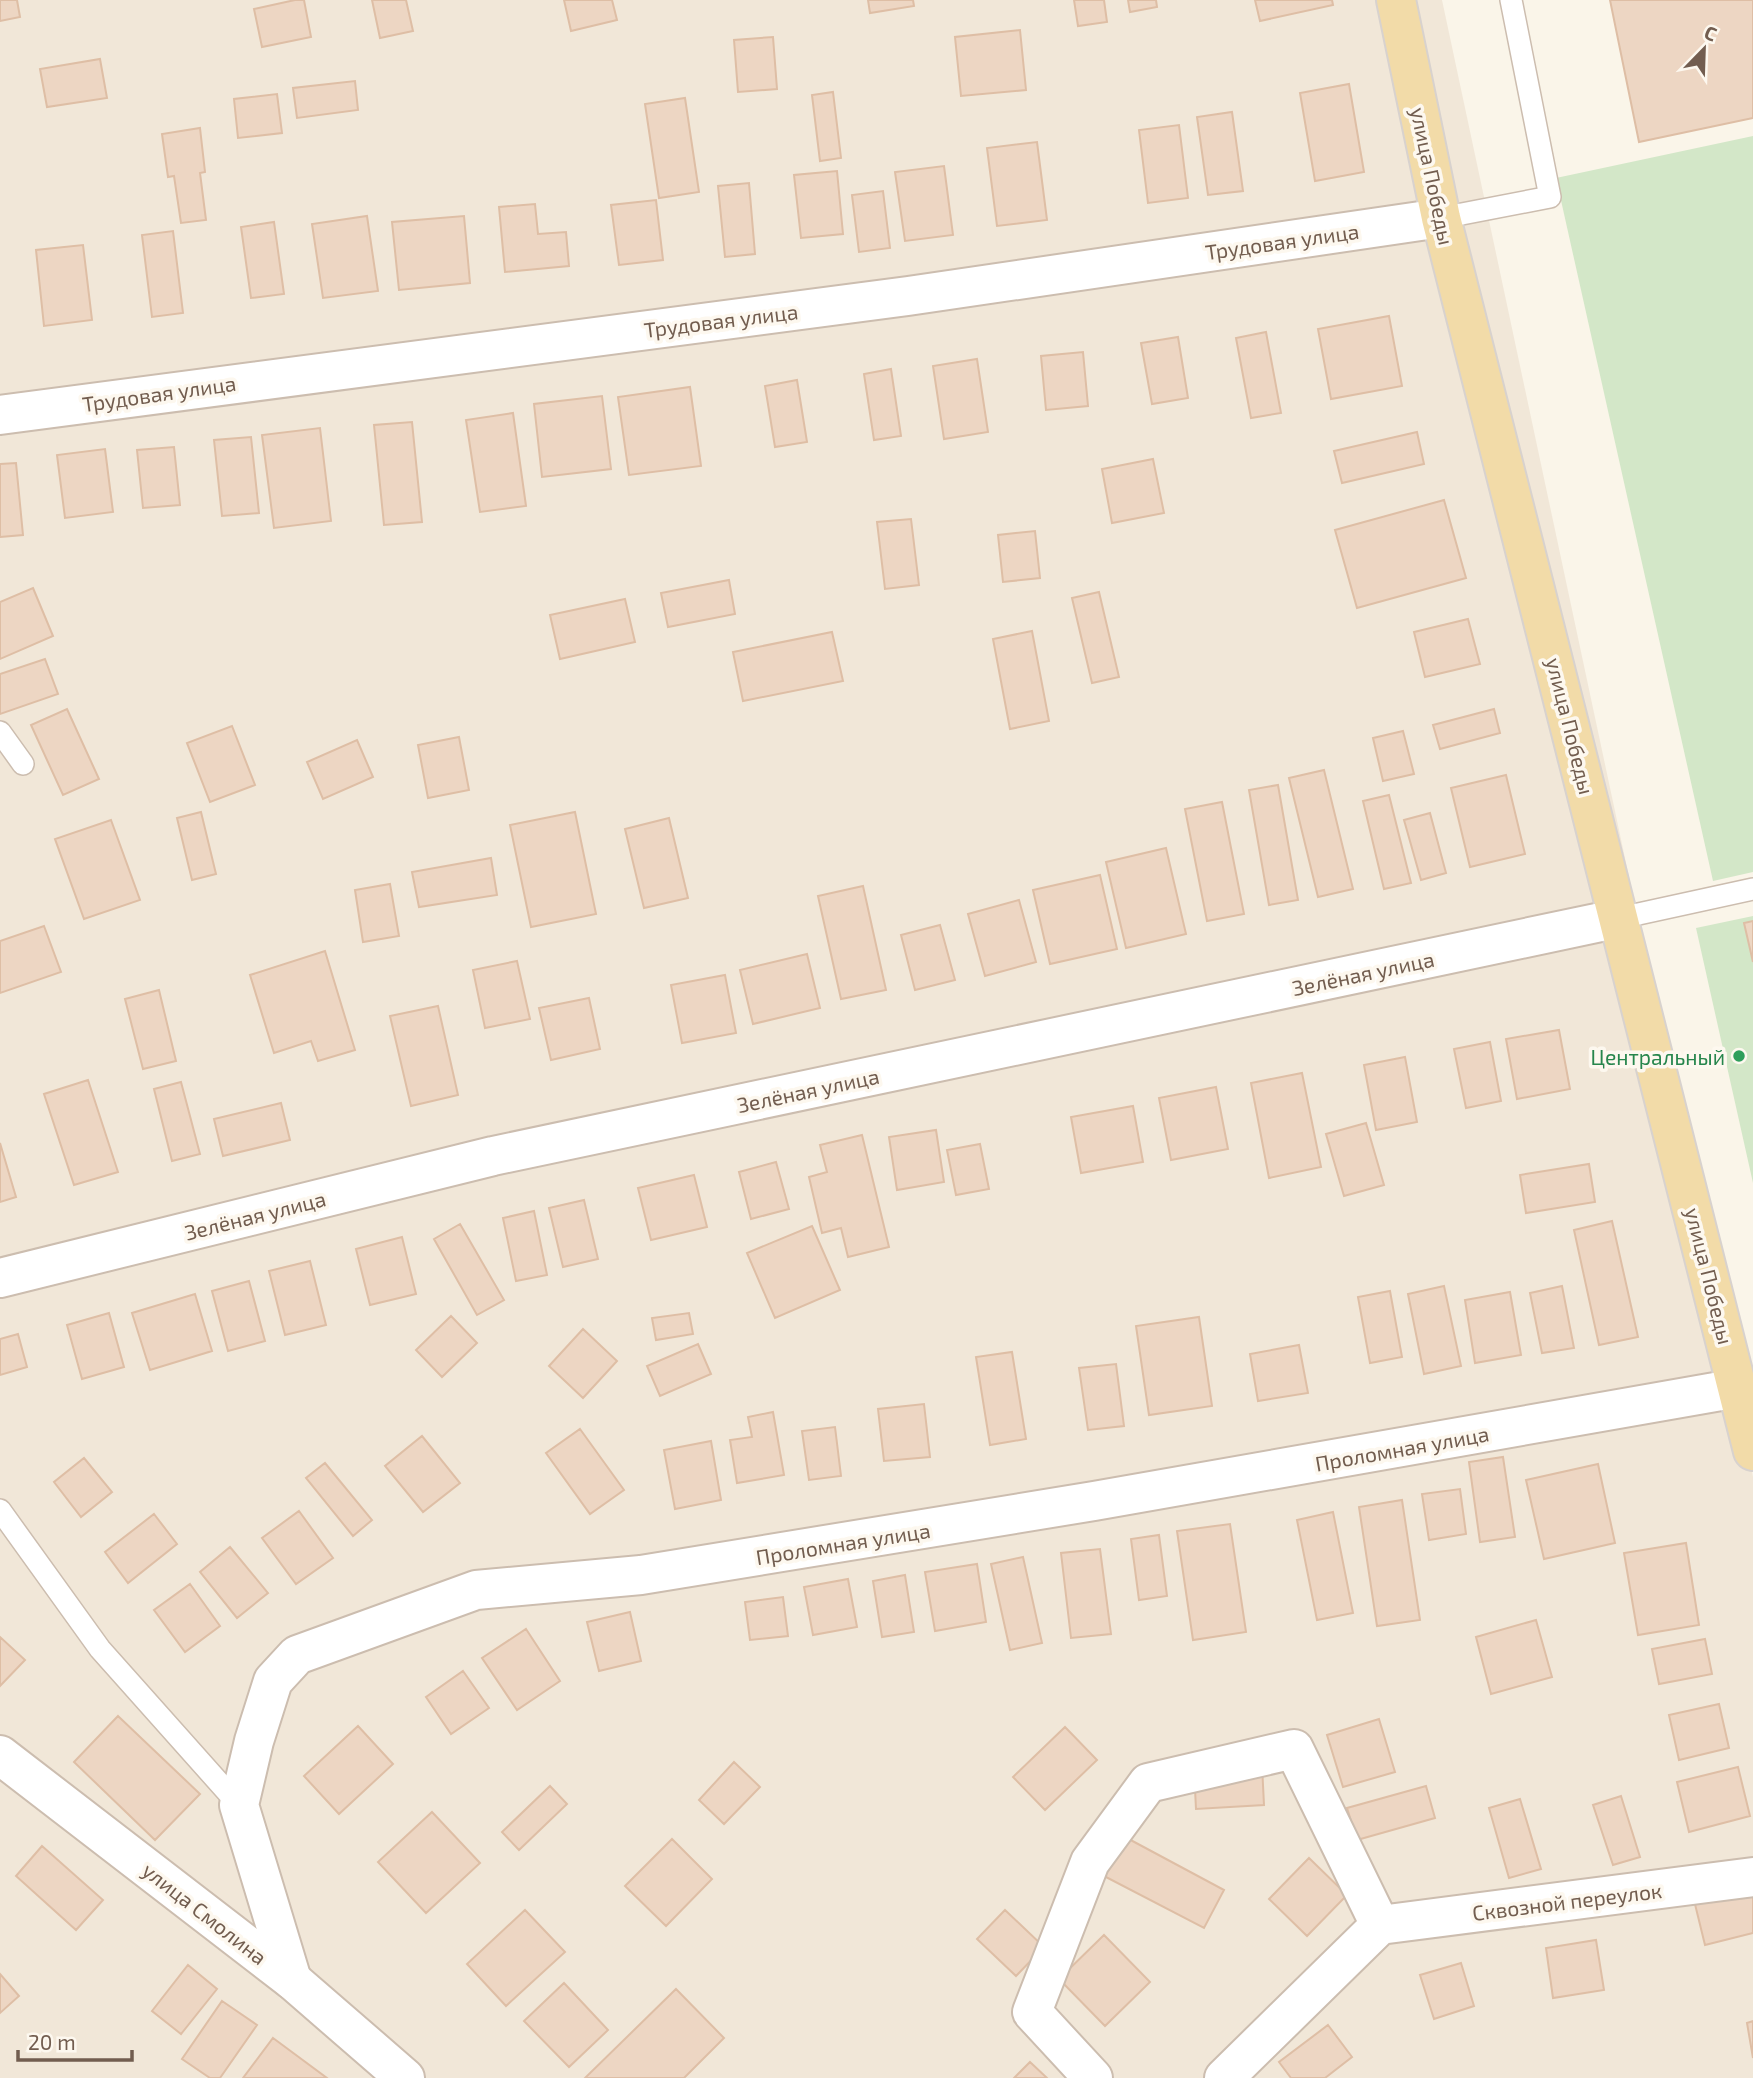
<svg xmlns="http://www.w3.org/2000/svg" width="1753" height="2078" viewBox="0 0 1753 2078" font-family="'Exo 2',sans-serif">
<rect width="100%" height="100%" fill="#faf5e9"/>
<!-- residential -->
<path fill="#f1e7d8" d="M0,0h1442l296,1388 15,89v601h-1753z"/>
<!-- green -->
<path fill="#d3e7c8" d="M1753,136v736l-40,9 -157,-703z
M1753,916v267l-57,-255z"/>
<!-- building -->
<path fill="#edd6c3" stroke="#debea5" stroke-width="2" d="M0,0h17l3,17 -20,4z
M295,0h9l7,37 -49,10 -8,-38z
M372,0h34l7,31 -33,7z
M564,0h48l5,20 -46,11z
M868,0h45l1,6 -44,7z
M1074,0h30l3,22 -29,4z
M1128,0h28l1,7 -27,5z
M1255,0h77l1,5 -73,16z
M1610,0h143v118l-114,24z
M1020,30l6,60 -65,6 -6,-59z
M773,37l4,52 -39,3 -4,-52z
M100,59l7,39 -60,9 -7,-38z
M355,81l3,29 -61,8 -4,-30z
M1349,84l15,88 -49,9 -15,-88z
M833,92l8,66 -21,3 -8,-66z
M277,94l5,39 -44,5 -4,-39z
M685,98l14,94 -40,6 -14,-94z
M1232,112l11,79 -35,4 -11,-78z
M1179,125l9,73 -40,5 -9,-73z
M200,128l5,44 -5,1 6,47 -25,3 -7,-47 -6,1 -6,-43z
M1037,142l10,78 -50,6 -10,-78z
M944,166l9,69 -48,6 -10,-69z
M837,171l6,63 -42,4 -7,-63z
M749,183l6,71 -30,3 -7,-71z
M883,191l7,57 -31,4 -7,-57z
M656,200l7,60 -44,5 -8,-60z
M535,204l3,30 28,-2 3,34 -64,6 -6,-65z
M367,216l11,75 -55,7 -11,-74z
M464,216l6,67 -71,7 -7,-68z
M274,222l10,72 -33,4 -10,-71z
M173,231l10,82 -31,4 -10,-82z
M83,245l9,75 -48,6 -8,-76z
M1389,316l13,70 -71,13 -13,-70z
M1266,332l15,81 -30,5 -15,-80z
M1178,337l10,61 -36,6 -11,-61z
M1083,352l5,54 -42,4 -5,-54z
M977,359l11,73 -44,7 -11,-73z
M891,369l10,67 -27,4 -10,-66z
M797,380l10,62 -32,5 -10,-61z
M690,387l11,79 -72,9 -11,-78z
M602,396l9,73 -69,8 -8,-73z
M513,413l13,93 -46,6 -14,-92z
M412,422l10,100 -38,3 -10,-100z
M320,428l11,93 -57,7 -12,-93z
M1417,432l7,32 -82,19 -8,-32z
M251,437l8,76 -37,3 -8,-76z
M174,447l6,58 -37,3 -6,-58z
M105,449l8,63 -48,6 -8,-63z
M1153,459l11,54 -52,10 -10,-54z
M16,463l7,72 -23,2v-73z
M1444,500l22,78 -109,30 -22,-78z
M911,519l8,66 -34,4 -8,-67z
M1035,531l5,47 -37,4 -5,-47z
M729,580l6,34 -67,13 -7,-34z
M33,588l20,48 -53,23v-57z
M1099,592l20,85 -27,6 -20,-85z
M625,599l10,43 -75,17 -10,-44z
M1468,619l12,45 -55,13 -11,-45z
M1032,631l17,90 -39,8 -17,-90z
M832,632l11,49 -100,20 -10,-49z
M45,659l13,35 -58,20v-40z
M67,709l32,70 -36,16 -32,-70z
M1494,709l6,24 -60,16 -7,-24z
M232,726l23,59 -45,17 -23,-59z
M1403,731l11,43 -31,7 -10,-43z
M459,737l10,53 -41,8 -10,-53z
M357,740l16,37 -50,22 -16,-37z
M1324,770l29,119 -35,8 -29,-119z
M1506,775l19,79 -55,13 -19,-79z
M1278,785l20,115 -29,5 -20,-115z
M1389,795l22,88 -27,6 -21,-88z
M1222,802l22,112 -37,7 -22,-112z
M201,812l15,62 -24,6 -15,-62z
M575,812l21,102 -65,13 -21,-102z
M1430,813l16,60 -25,7 -17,-60z
M669,818l19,80 -44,10 -19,-79z
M111,820l29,80 -56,19 -29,-80z
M1166,848l20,86 -60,14 -20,-86z
M491,858l6,37 -78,12 -7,-35z
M1100,875l17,74 -67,15 -17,-74z
M390,884l9,52 -36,6 -8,-52z
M863,886l23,104 -45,9 -23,-103z
M1019,900l17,62 -51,14 -17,-62z
M1753,921v41l-9,-39z
M940,925l15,55 -40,10 -14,-55z
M44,926l17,46 -61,21v-52z
M325,951l30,99 -37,11 -7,-20 -37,12 -24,-78z
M807,954l13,54 -67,16 -13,-54z
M517,961l13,58 -45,9 -12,-58z
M725,975l11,58 -54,10 -11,-58z
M159,990l17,71 -33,8 -18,-70z
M589,998l11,51 -49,11 -12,-52z
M438,1006l20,89 -47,11 -21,-90z
M1559,1030l11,59 -53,10 -11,-60z
M1490,1042l11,59 -35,7 -12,-59z
M1405,1057l12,65 -41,8 -12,-65z
M1302,1073l19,94 -52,11 -18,-95z
M88,1080l30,92 -44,13 -30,-91z
M181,1082l19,72 -28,7 -18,-72z
M1216,1087l12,62 -57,11 -12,-62z
M281,1103l9,37 -67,16 -9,-37z
M1133,1106l10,56 -62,11 -10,-56z
M1366,1123l18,62 -40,11 -18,-62z
M936,1130l8,52 -47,8 -8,-53z
M862,1135l27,112 -41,10 -7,-29 -19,5 -13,-56 18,-5 -7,-27z
M0,1143l16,54 -16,5z
M980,1144l9,45 -33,6 -9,-45z
M776,1162l13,47 -38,10 -12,-47z
M1589,1164l6,38 -69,11 -6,-38z
M694,1175l13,52 -56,13 -13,-52z
M584,1200l14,59 -35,8 -14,-59z
M534,1211l13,64 -31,6 -13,-63z
M1612,1221l26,116 -39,8 -25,-115z
M460,1224l44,76 -27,15 -43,-76z
M812,1226l28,64 -65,28 -28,-65z
M402,1237l14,57 -46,11 -14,-56z
M310,1261l16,64 -41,10 -16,-64z
M249,1281l16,60 -37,10 -16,-60z
M1444,1286l17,80 -37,8 -16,-80z
M1562,1286l12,62 -32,5 -12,-60z
M1390,1291l12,66 -32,6 -12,-66z
M1510,1292l11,63 -46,8 -10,-63z
M195,1294l17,57 -62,19 -18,-57z
M109,1313l15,54 -42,12 -15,-54z
M689,1313l4,21 -37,6 -4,-22z
M451,1316l26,27 -35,34 -26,-27z
M1199,1317l13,89 -63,9 -13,-89z
M583,1329l34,32 -34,37 -34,-32z
M18,1334l9,33 -27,8v-36z
M698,1344l13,30 -51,22 -13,-30z
M1299,1345l9,48 -50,8 -8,-47z
M1012,1352l14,87 -36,6 -14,-88z
M1116,1364l8,62 -36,4 -9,-62z
M924,1404l6,53 -46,4 -6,-52z
M773,1412l11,63 -47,8 -7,-43 22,-3 -4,-20z
M835,1427l6,49 -32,4 -7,-49z
M580,1429l44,61 -34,24 -44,-61z
M422,1436l38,47 -37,29 -38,-46z
M711,1441l10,59 -46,9 -11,-59z
M1503,1457l12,80 -35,5 -11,-80z
M84,1458l28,34 -31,25 -27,-35z
M325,1463l47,57 -19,16 -47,-58z
M1598,1464l17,79 -71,16 -18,-79z
M1460,1489l6,45 -37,6 -7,-46z
M1402,1500l18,120 -43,6 -18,-119z
M299,1511l34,47 -37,26 -34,-46z
M1333,1512l20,101 -36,7 -20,-100z
M154,1514l23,30 -49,39 -23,-31z
M1230,1524l16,108 -53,8 -16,-109z
M1159,1535l8,61 -28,4 -8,-61z
M1686,1543l13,82 -61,10 -14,-82z
M230,1547l38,46 -31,25 -37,-46z
M1100,1549l11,85 -40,4 -10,-85z
M1023,1557l19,86 -32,7 -19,-86z
M977,1564l9,58 -51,9 -10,-59z
M905,1575l9,57 -32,5 -9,-56z
M848,1579l9,48 -44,8 -9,-48z
M190,1584l30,42 -35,26 -31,-42z
M783,1597l5,39 -38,4 -5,-38z
M630,1612l11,49 -42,10 -12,-49z
M1536,1620l16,57 -61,17 -15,-57z
M526,1629l34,52 -43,29 -35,-52z
M0,1637l25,23 -25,26z
M1705,1639l7,35 -53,10 -7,-35z
M463,1671l26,37 -38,26 -25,-37z
M1719,1704l10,44 -50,12 -10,-45z
M118,1716l82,78 -45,46 -81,-78z
M1379,1719l16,53 -52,15 -16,-52z
M358,1726l35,38 -54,50 -35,-38z
M1065,1727l32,33 -52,50 -32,-33z
M734,1762l26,25 -36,37 -25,-24z
M1262,1765l2,40 -68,4 -2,-40z
M1738,1767l12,49 -61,16 -12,-50z
M550,1786l17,18 -48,46 -17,-18z
M1426,1786l9,32 -78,22 -10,-32z
M1621,1796l19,61 -27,8 -20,-60z
M1520,1799l21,70 -32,9 -20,-70z
M432,1812l48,51 -54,50 -48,-51z
M1125,1837l99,53 -20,38 -100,-52z
M672,1839l40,40 -46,47 -41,-40z
M42,1846l61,54 -27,30 -60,-54z
M1309,1858l38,37 -40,41 -38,-37z
M1753,1881v52l-48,12 -12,-49z
M525,1910l40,42 -59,54 -39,-42z
M1005,1910l39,37 -28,29 -39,-37z
M1104,1935l46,47 -45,44 -46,-47z
M1596,1940l8,50 -51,8 -7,-50z
M1461,1963l13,43 -40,13 -14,-44z
M188,1965l29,24 -36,45 -29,-23z
M0,1974l19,22 -19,17z
M564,1983l44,47 -39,37 -45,-46z
M676,1989l48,49 -40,40h-99z
M222,2001l35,24 -37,53h-10l-28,-19z
M1753,2021v37l-6,-35z
M1328,2025l24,32 -27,21h-34l-12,-16z
M273,2038l54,40h-84z
M1030,2062l17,16h-33z"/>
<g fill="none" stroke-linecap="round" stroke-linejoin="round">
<defs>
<path id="service" d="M1441,218l109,-21 -39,-197
M0,732l23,32
M1620,918l133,-29
M0,1510l100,139 139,156"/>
<path id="minor" d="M0,415l908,-119 533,-78
M0,1278l493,-122 1127,-238
M292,1980l-53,-175 15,-64 19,-60 24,-26 179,-65 165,-15 453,-74 644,-113
M1093,2078l-61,-66 58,-150 58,-79 146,-34 86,176
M1224,2078l156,-153 373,-48"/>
<path id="tertiary" d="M0,1755l292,225 113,98"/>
<path id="primary" d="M1396,0l45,218 312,1233"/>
</defs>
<!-- service casing -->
<use href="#service" stroke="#ccbdaf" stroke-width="24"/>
<!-- minor casing -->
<use href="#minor" stroke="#ccbdaf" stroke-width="42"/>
<!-- tertiary casing -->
<use href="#tertiary" stroke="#ccbdaf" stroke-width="42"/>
<!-- primary casing -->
<use href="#primary" stroke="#d8d2ce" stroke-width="42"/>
<!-- service -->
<use href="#service" stroke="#fff" stroke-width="21"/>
<!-- minor -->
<use href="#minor" stroke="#fff" stroke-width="38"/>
<!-- tertiary -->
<use href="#tertiary" stroke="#fff" stroke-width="38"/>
<!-- primary -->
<use href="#primary" stroke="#f2dba8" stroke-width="38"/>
</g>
<!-- markers -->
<circle fill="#2e9e5b" stroke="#fdf8ef" stroke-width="2.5" cx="1739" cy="1056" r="7"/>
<g text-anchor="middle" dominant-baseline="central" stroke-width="7" stroke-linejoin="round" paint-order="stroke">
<!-- street labels -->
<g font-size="21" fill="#725d4f" stroke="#fdf8ef">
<text transform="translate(1433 176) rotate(78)">улица Победы</text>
<text transform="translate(1282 241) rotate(-8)">Трудовая улица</text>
<text transform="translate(721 320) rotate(-7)">Трудовая улица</text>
<text transform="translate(159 393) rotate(-8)">Трудовая улица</text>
<text transform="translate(1571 726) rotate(76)">улица Победы</text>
<text transform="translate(1363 973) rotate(-12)">Зелёная улица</text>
<text transform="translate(808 1090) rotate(-12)">Зелёная улица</text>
<text transform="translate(255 1215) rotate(-14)">Зелёная улица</text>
<text transform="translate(1710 1276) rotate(76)">улица Победы</text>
<text transform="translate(1402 1448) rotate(-10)">Проломная улица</text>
<text transform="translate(843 1543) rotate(-9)">Проломная улица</text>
<text transform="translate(1567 1901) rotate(-7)">Сквозной переулок</text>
<text transform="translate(205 1913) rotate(38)">улица Смолина</text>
</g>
<!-- leisure labels -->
<g font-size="21" fill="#27864d" stroke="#fdf8ef" text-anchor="end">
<text x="1725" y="1056">Центральный</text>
</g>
</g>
<!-- north arrow -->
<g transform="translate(1704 49) rotate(23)" stroke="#fdf8ef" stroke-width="5" paint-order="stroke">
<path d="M0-5L12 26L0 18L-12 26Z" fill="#725d4f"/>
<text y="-10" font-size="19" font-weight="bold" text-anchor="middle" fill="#725d4f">С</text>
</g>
<!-- scale -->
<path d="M18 2050v10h114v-10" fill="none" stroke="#725d4f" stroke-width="3.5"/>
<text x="28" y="2050" font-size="21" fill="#725d4f" stroke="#fdf8ef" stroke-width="5" paint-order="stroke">20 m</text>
</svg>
